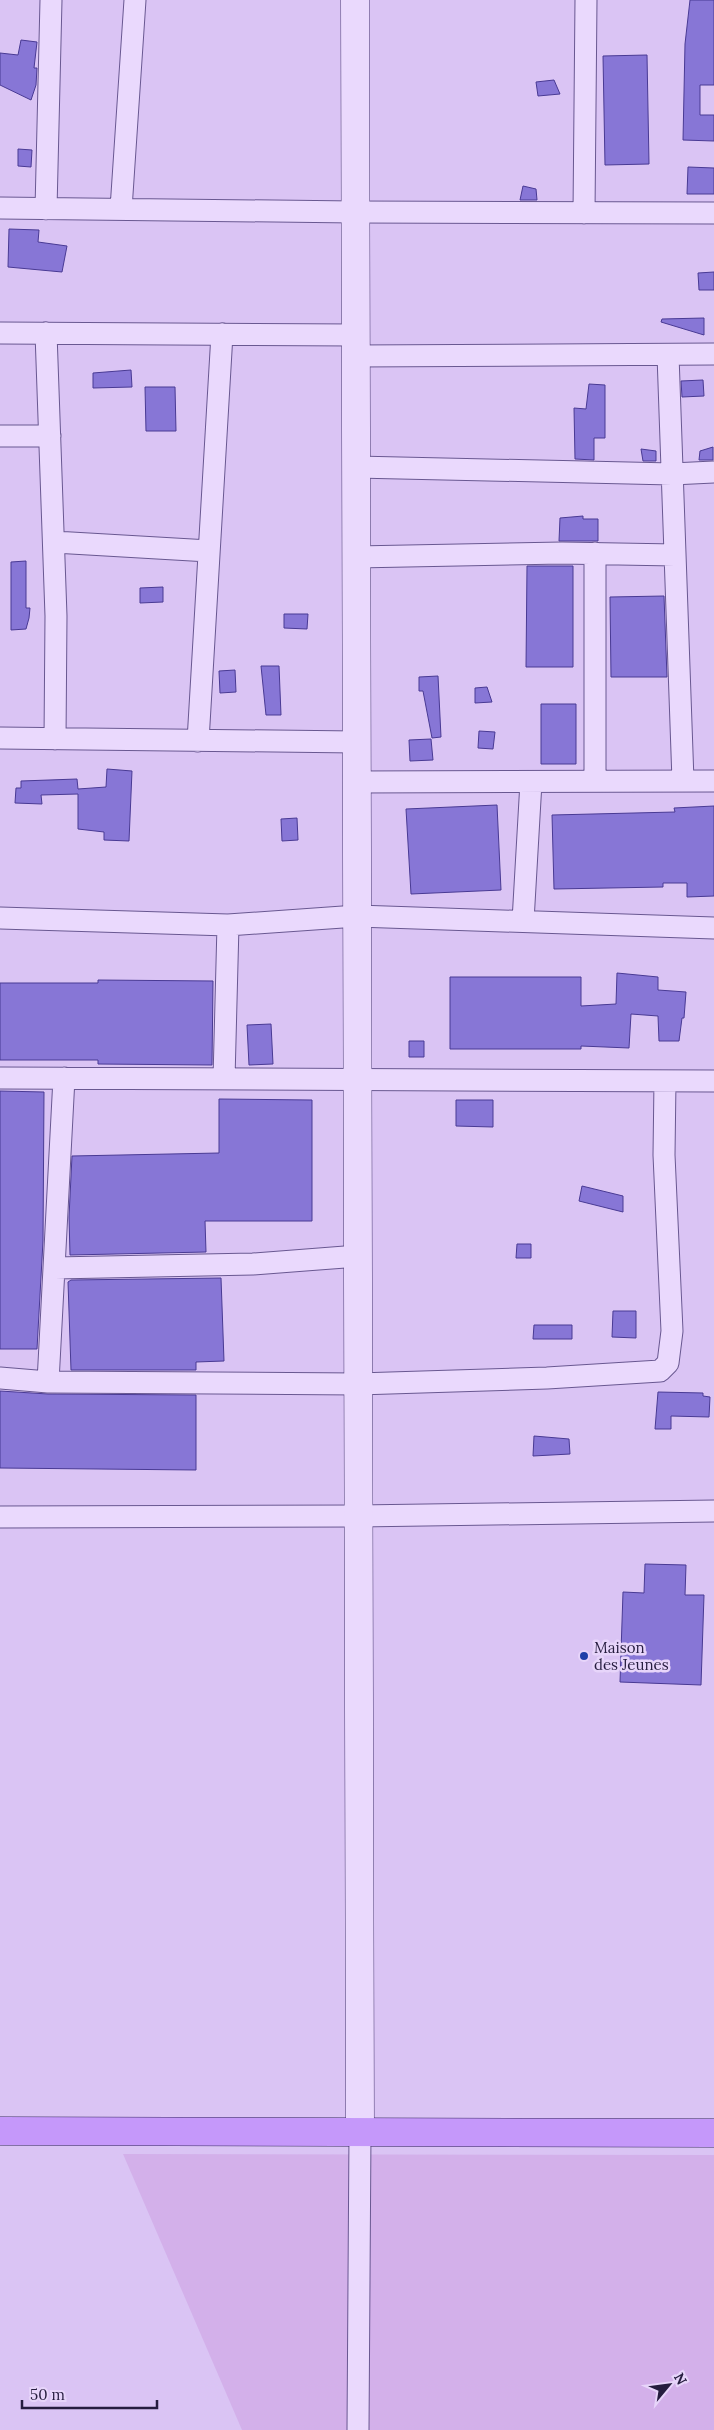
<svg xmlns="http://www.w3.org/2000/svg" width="714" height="2430" viewBox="0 0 714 2430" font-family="Lora,serif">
<rect width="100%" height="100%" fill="#dac4f4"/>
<!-- farmland -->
<path fill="#d3b0ea" d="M123,2154l591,1v275h-472z"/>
<!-- building -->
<path fill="#8776d6" stroke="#493a94" d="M690,0h24v85h-14v30h14v26l-31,-1 2,-96z
M21,40l16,2 -3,26h3l-1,17 -5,15 -31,-15v-32l18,2z
M647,55l2,109 -44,1 -2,-109z
M554,80l6,14 -22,2 -2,-14z
M18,149l14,1 -1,17 -13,-1z
M688,167l26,1v26h-27z
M523,186l13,3 1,11h-17z
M9,229l30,1 -1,12 29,4 -5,26 -54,-5z
M714,272v18h-15l-1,-17z
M704,318v17l-43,-13 1,-3z
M131,370l1,17 -39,1v-15z
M703,380l1,16 -22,1 -1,-16z
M589,384l16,1v53h-11v22l-19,-1 -1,-51 12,1z
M145,387h30l1,44h-30z
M713,447v13h-14l1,-9z
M641,449l15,2v10h-13z
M583,516v3h15v22h-39l1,-23z
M26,561v47h4l-1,10 -3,11 -15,1v-68z
M527,566h46v101h-47z
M163,587v15l-23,1v-15z
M664,596l3,81h-56l-1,-80z
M284,614h24l-1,15 -23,-1z
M261,666h18l2,49h-15z
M235,670l1,22 -16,1 -1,-22z
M438,676l3,61 -9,1 -9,-47h-4v-14z
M487,687l5,15 -17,1v-15z
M541,704h35v60h-35z
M479,731l16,1 -2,17 -15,-1z
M431,739l2,21 -23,1 -1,-21z
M107,769l25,2 -3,70 -25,-1v-8l-26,-3v-35l-37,1 1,9 -27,-1 1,-15h5v-7l56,-2 1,10 28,-2z
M497,805l4,85 -90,4 -5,-85z
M714,806v90l-27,1v-14h-24v4l-109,2 -2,-74 123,-3 -1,-4z
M297,818l1,22 -16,1 -1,-22z
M617,973l41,4v13l28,2 -2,26h-2l-3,23h-20l-1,-25 -27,-2 -2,34 -48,-2v3h-131v-72h131v29l35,-2z
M98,980l115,1 -1,84 -114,-1v-4h-98v-77h98z
M271,1024l2,40 -24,1 -2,-40z
M409,1041h15v16h-15z
M0,1091l44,1 -1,149 -6,108h-37z
M219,1099l93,1v121h-107l1,31 -136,3 -1,-38 3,-61 147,-3z
M456,1100h37v27l-37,-1z
M582,1186l41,10v16l-44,-11z
M517,1244h14v14h-15z
M221,1278l3,83 -28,1v8h-125l-3,-88 3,-2z
M613,1311h23v27l-24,-1z
M534,1325h38v14h-39z
M0,1391l48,3 148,1v75l-196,-2z
M658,1392l45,1v3l7,1 -1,20 -38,-1v13h-16z
M534,1436l35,3 1,15 -37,2z
M645,1564l41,1 -1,30h19l-3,90 -81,-3 3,-90 21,1z"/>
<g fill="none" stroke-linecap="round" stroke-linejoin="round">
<defs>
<path id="street" d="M0,208l355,4 359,1
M46,209l5,-209
M121,209l14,-209
M584,213l2,-213
M0,333l355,2
M46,333l10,283 -1,123
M668,355l15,426
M355,356l359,-2
M0,436h50
M356,467l316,7 42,-2
M54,542l155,9
M595,553v228
M356,557l206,-4 113,2
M0,738l356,4
M198,741l24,-407
M356,782l358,-1
M0,918l228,7 129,-9 357,12
M523,921l8,-139
M0,1078l714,3
M224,1079l4,-154
M55,1268l198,-4 105,-8
M0,1378l48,4 310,2 189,-6 113,-7 8,-8 4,-32 -8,-176 1,-74
M48,1382l16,-304
M0,1517l358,-1 356,-5
M358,2430l2,-298"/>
<path id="secondary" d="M355,0l5,2132"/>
<path id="primary" d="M0,2131l714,2"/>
</defs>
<!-- street casing -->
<use href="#street" stroke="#695891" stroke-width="23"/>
<!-- secondary casing -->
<use href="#secondary" stroke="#4a3b73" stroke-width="29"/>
<!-- primary casing -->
<use href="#primary" stroke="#382c5f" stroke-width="29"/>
<!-- street -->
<use href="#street" stroke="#ead9fd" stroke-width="21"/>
<!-- secondary -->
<use href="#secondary" stroke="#ead9fd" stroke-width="28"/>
<!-- primary -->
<use href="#primary" stroke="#c598fa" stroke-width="28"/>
</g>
<!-- markers -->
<circle fill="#2040a8" stroke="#e7d5fa" stroke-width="2" cx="584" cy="1656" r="5"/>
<g text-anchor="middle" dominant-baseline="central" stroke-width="5" stroke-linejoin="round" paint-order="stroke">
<!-- poi labels -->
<g font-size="15" fill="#261d3f" stroke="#e7d5fa" text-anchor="start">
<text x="594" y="1647">Maison<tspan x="594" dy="17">des Jeunes</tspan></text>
</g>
</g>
<!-- north arrow -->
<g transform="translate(669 2385) rotate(61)" stroke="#e7d5fa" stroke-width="4" paint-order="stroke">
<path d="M0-4L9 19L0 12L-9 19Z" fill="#261d3f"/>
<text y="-8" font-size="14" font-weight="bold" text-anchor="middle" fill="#261d3f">N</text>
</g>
<!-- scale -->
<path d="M22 2400v8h135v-8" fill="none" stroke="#261d3f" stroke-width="2.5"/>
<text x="30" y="2400" font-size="15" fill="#261d3f" stroke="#e7d5fa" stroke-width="4" paint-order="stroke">50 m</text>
</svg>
